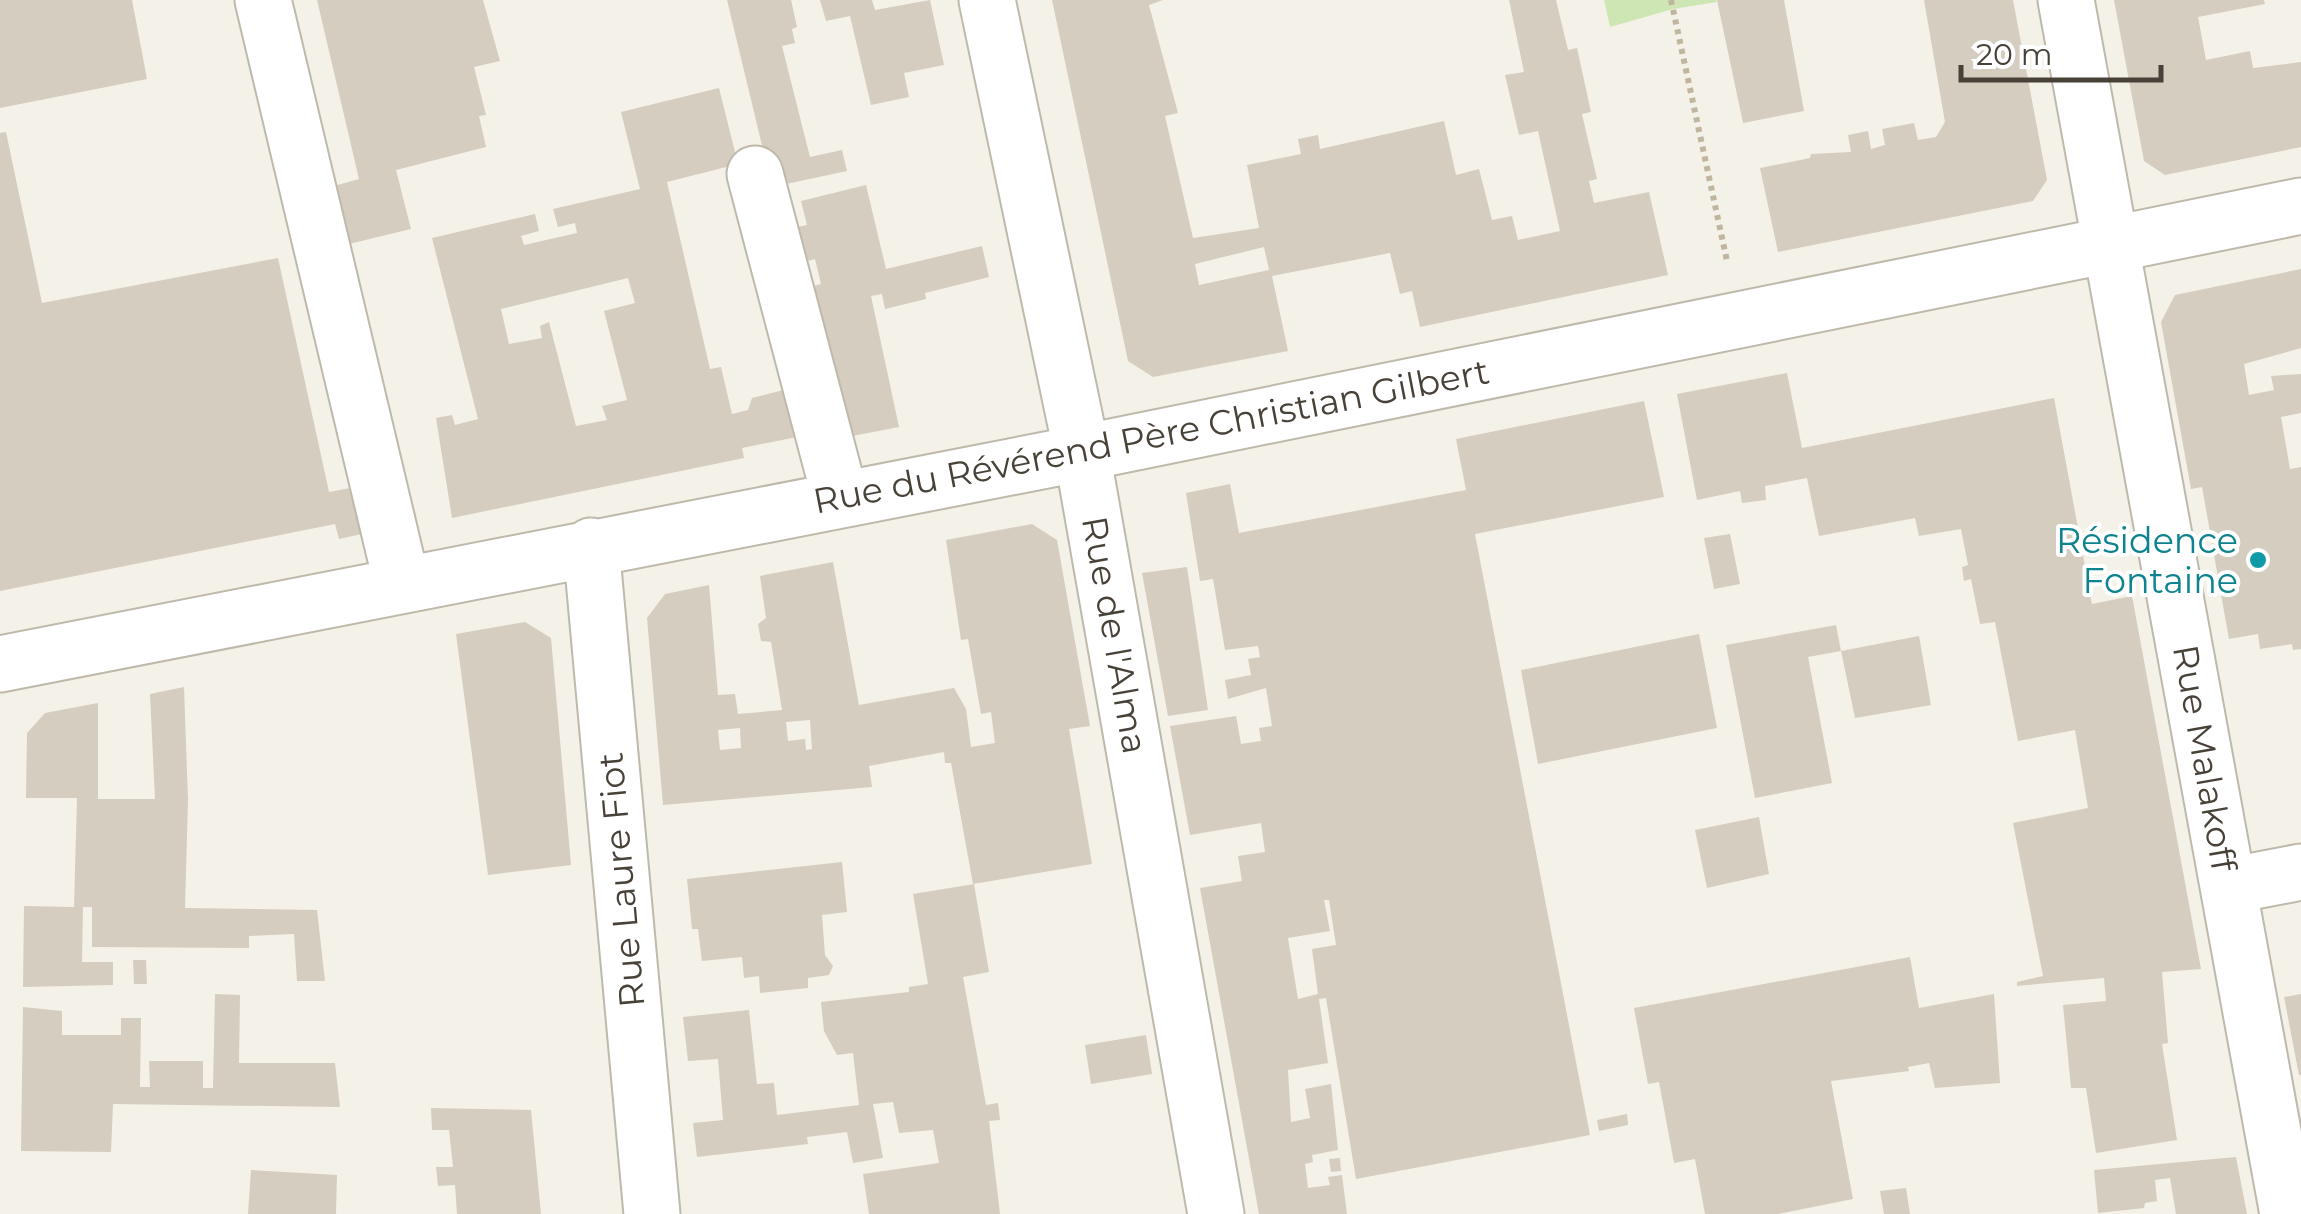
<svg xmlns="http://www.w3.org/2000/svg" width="2301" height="1214" viewBox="0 0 2301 1214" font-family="Montserrat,sans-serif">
<rect width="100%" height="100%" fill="#f4f1e9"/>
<!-- green -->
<path fill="#cee6b3" d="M1604,0h112l1,2 -44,7 -63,18z"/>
<!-- building -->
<path fill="#d5cdbf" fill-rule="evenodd" d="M0,0h132l15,79 -147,29z
M317,0h166l17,61 -26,6 12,48 -7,1 7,31 -90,23 15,59 -62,15 -15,-58 25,-7z
M727,0h64l6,27 -5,2 3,14 -13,3 28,111 32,-7 5,21 -75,16z
M820,0h52l3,10 55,-10 14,65 -40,8 5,24 -38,8 -21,-89 -24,5z
M1052,0h111l-14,5 29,108 -13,3 28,122 66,-10 -12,-63 54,-11 -3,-15 20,-4 2,14 124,-28 12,54 23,-6 13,51 20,-4 6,24 42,-9 -22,-100 -19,4 -14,-60 19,-3 -15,-72h47l12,50 9,-2 14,64 -9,2 15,65 -8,2 5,22 55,-11 19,83 -248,52 -8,-36 -12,3 -10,-41 -118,23 16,75 -135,26 -25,-16zM1264,247l5,23 -70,15 -4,-21z
M1717,0h67l20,111 -61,12z
M1924,0h89l34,180 -14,21 -255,51 -18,-84 50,-10 1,-4 40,-2 -3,-17 20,-4 3,18 14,-4 -3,-16 32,-6 4,17 18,-3 9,-15z
M2114,0h150l1,4 -67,13 8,43 44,-9 3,17 48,-6v85l-136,28 -21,-14z
M719,88l19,76 -71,18 43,187 11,-2 11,47 16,-4 4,-12 43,-11 12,48 -65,13 2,10 -292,60 -16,-100 16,-3 3,10 23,-6 -46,-181 103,-24 4,17 -18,5 3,9 53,-12 -2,-10 -17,4 -5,-18 87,-20 -19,-77zM628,278l7,25 -31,8 23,89 -25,6 5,14 -31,6 -27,-104 -9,4 2,12 -33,6 -8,-35z
M6,132l36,171 236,-45 51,234 32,-6 10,46 -32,7 -4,-15 -335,67v-458z
M866,185l20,84 96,-23 7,31 -64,16 1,6 -41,10 -3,-15 -11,2 28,131 -62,12 -38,-149 22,-6 -6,-25 -22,6 4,-38 10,-2 -6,-24z
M2301,269v79l-57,16 5,31 25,-5 -3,-14 30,-2v39l-20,4 9,52 11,-2v182l-8,1 -1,-6 -32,5 -2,-15 -29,5 -27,-152 -11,2 -30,-167 14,-27z
M1787,373l15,75 252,-50 38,206 40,-8 69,373 -39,3 6,71 -6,1 15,96 -81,13 -10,-65h-15l-8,-83 43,-4 -2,-23 -87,8v-4l26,-6 -30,-153 75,-15 -13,-78 -57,11 -23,-119 -15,2 -9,-45 -7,2 -2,-14 6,-2 -7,-36 -42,7 -4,-18 -96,18 -12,-58 -42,8 1,14 -24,3 -2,-12 -43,9 -20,-106z
M1644,401l20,96 -189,37 115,601 -234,44 -30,-181 -7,1 9,64 -40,7 3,52 19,-4 -5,-29 26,-5 7,66 -26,5 1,7 -8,2 3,24 22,-3 -2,-8 14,-2 5,39h-88l-59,-326 42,-7 -4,-25 27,-4 -4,-29 -71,12 -20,-109 66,-10 5,28 20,-3 -2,-13 13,-2 -6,-38 -38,11 -3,-19 26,-5 -3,-16 12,-2 -2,-11 -33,4 -12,-71 -13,2 -14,-88 44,-9 9,49 227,-43 -10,-51zM1324,900h5l7,45 -24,4 6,45 -20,5 -10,-61 42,-7z
M1032,524l25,16 33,186 -21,3 23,135 -119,20 -22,-121h-6l-1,-11 -75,14 3,21 -209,18 -16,-187 18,-24 44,-9 9,110 17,-1 3,20 44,-4 -11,-68 -10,-1 -3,-17 8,-6 -6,-42 73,-14 26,143 95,-17 12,21 5,38 24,-4 -4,-31 -10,2 -13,-75 -7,1 -15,-100zM810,720l2,29 -6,1 -1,-11 -17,2 -2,-19zM740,728l1,20 -21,2 -2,-20z
M1730,534l10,50 -26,5 -10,-51z
M1187,567l21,143 -40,6 -26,-143z
M525,622l26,16 20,227 -83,10 -32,-241z
M1836,625l5,26 -33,6 24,126 -77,15 -29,-153z
M1699,634l18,94 -179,36 -17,-94z
M1919,636l12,69 -76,13 -14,-67z
M184,687l4,113 -3,108 132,2 8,71h-28l-3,-47 -45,2v12l-157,-1v-40h-9l-1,55h31v23l-90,2 1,-81 50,1 3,-109h-51l1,-65 18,-20 53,-10v96h57l-5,-105z
M1759,817l10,57 -62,14 -12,-58z
M842,862l5,50 -25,3 3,40 8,11 -4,9 -21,3v10l-48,5 -1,-17 -15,2 -2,-21 -40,4 -4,-32h-6l-5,-50z
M974,884l15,88 -26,5 23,128 12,-2 2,17 -11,1 11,93h-131l-6,-40 76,-11 -6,-33 -34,3 -6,-31 -20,2 10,54 -30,5 -6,-31 -40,5 1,7 -111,13 -4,-34 30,-3 -5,-61 -30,2 -5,-44 66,-7 8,74 17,-1 3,32 82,-10 -6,-52 -16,2 -13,-24 -3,-29 88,-10v-5l19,-3 -15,-90z
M1910,957l9,51 75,-14 6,89 -65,5 -6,-25 -21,4 1,4 -78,10 22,118 -75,15h-73l-10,-55 -21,4 -15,-81 -11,2 -14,-76z
M133,960h13l1,24h-13z
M215,994l25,1 -1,68h96l5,44 -227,-3 -2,48 -90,-1 2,-144 39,4v24h59v-17h20l-1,69h10l-1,-26h54v27h10z
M2301,994v81h-2l-15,-78z
M1146,1035l6,39 -61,10 -6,-39z
M431,1108l100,2 10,104h-84l-2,-29 -17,1 -2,-19h17l-4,-37h-17z
M1627,1114l1,11 -29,6 -2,-11z
M2236,1157l11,57h-71l-6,-36 -15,2 2,21 -12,2 -1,5 -46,5 -4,-43z
M1340,1158l1,13 -10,1 -2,-13z
M251,1170l86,5 -1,39h-88z
M1906,1188l4,26h-26l-4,-23z"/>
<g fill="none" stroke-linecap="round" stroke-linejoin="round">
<defs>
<path id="street" d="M263,0l139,584
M987,0l95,453 134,761
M2066,0l222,1214
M755,174l85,323
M591,546l61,668
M0,664l1082,-211 1219,-247
M2228,886l73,-14"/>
</defs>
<!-- street casing -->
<use href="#street" stroke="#bfb9ac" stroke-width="59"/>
<!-- path -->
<path stroke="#c0b59e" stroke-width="6" stroke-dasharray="5 5" stroke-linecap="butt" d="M1671,0l56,261"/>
<!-- street -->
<use href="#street" stroke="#fff" stroke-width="55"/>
</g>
<!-- markers -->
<circle fill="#0f9aa8" stroke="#fff" stroke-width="4" cx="2258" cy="560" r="10"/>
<g text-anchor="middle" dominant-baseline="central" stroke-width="8" stroke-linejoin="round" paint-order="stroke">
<!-- street labels -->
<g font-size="35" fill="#474138" stroke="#fff">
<text transform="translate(1151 436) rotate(-11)">Rue du Révérend Père Christian Gilbert</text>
<text transform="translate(1115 635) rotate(80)">Rue de l'Alma</text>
<text transform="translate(2205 758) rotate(80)">Rue Malakoff</text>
<text transform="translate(621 880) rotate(-95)">Rue Laure Fiot</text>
</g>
<!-- culture labels -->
<g font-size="35" fill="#0d838f" stroke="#fff" text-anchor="end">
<text x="2238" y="540">Résidence<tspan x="2238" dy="40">Fontaine</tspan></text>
</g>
</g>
<!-- scale -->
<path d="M1961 65v15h200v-15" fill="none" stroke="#474138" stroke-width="5"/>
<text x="1976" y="65" font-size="30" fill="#474138" stroke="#ffffff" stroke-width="8" paint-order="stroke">20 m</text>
</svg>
